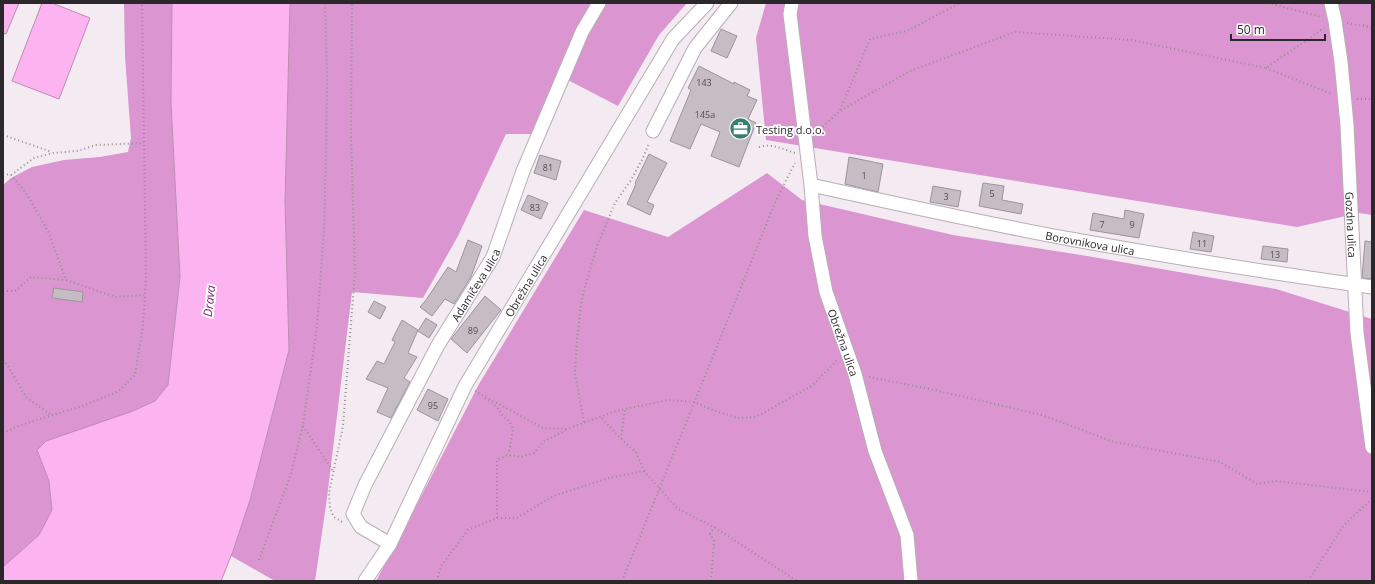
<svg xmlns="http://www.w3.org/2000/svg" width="1375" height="584" viewBox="0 0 1375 584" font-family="'Open Sans',sans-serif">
<rect width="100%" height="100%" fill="#f3ebf1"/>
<!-- forest -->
<path fill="#db95d0" d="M124,3h48l-1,99 9,175 -12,108 -13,16 -22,10 -41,15 -55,24 12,31 3,29 -13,25 -36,32v-382l8,-7 21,-11 32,-7 36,-3 28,-5 3,-14 -6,-82z
M290,3h397l-28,32 -41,71 -58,-30 -28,58h-26l-48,102 -35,62 -71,-6 -25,206 -12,83h-40l-44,-25 19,-56 39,-150 -4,-148z
M766,3h606v212l-13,-2 -62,14 -531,-87 -10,-102z
M767,173l35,27 151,35 134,21 189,33 96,30v262h-996l38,-71 65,-126 105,-174 84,27z"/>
<!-- water -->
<path fill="#fcb4f0" stroke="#bd8ab5" d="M3,3h16l-13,31 -3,-1z
M42,3h10l38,15 -31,81 -47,-18z
M172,3h118l-5,199 4,148 -39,150 -17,51 -12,30h-218v-14l36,-32 13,-25 -3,-29 -12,-31 9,-9 87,-30 22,-10 13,-16 12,-108 -9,-175z"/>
<!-- building -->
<path fill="#c5bdc3" stroke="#9b949a" d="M721,29l16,7 -10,22 -16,-7z
M699,66l35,18v-2l16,8 -3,6 10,4 -9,19 8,4 -17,44 -28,-11 9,-24 -19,-8 -11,25 -20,-8 21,-51 -3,-2z
M649,154l18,9 -20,39 7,3 -4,10 -23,-11 9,-20 -1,-1z
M540,155l21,6 -5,19 -22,-7z
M849,157l34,7 -5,28 -33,-8z
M983,183l21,3 -2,14 21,4 -2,10 -42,-8z
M933,186l28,5 -3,16 -28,-5z
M528,195l20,8 -7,16 -20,-9z
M1125,210l19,4 -5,24 -49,-8 3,-17 31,6z
M1193,232l21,4 -3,16 -21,-3z
M468,240l14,6 -11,31 -17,27 -9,-5 -13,17 -12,-9 6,-7 22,-33 8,5z
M1365,241l7,1v37l-10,-1z
M1263,246l25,3 -1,13 -26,-3z
M54,288l29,4 -1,10 -30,-4z
M485,296l16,14 -34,43 -16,-14z
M374,301l12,6 -6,12 -12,-7z
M426,318l11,7 -8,13 -11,-7z
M402,320l16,10 -10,23 9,4 -13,21 6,4 -19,36 -14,-6 11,-24 -22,-9 11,-18 7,3 11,-22 -3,-2z
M428,389l20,10 -10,22 -21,-11z"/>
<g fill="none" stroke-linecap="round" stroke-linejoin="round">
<defs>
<g id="minor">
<path id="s1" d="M792,3l-2,11 21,171 4,51 11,56 29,82 20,77 32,84 4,46"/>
<path id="s2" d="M1331,3l4,18 6,41 6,63 10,208 15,114"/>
<path d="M653,131l42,-83 36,-45"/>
<path id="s3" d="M811,185c86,19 172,38 259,54 100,18 201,34 302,48"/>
<path id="s4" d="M390,544l-29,-17 -8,-13 12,-29 73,-140 55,-88 30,-86 59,-139 17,-29"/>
<path id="s5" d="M365,581l25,-37 75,-158 208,-347 34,-36"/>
</g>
</defs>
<!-- minor casing -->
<use href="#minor" stroke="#b7afb5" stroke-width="15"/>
<!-- path -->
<path stroke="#938d92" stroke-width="2" stroke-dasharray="1 3" stroke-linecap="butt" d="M1268,3l54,14
M1347,23l25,5
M1363,25l9,2
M1266,68l66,26
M1357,99h15
M840,110l30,-71 37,-8 53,-28
M817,132l23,-21 70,-40 105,-39 116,8 135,28 58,-40
M3,135l49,17
M759,147c12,-4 24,2 36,6
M3,174l8,1 15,18 22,38 18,49 49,17 29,-2
M11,175l23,-17 19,-5 24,-2 19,-6 48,-2
M3,291h12l16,-14 35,3
M3,360l5,6 18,31 25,18
M869,377l61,12 112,26 72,27 106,20 37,22 18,-3 97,11
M475,391l68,37 24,1 49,-18 52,-11 26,2 19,8 24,8 19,-1 57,-32 24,-25
M485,398l11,8 7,10 7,6 3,7 -3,18 -2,7
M584,422l-9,-49 2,-33 5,-43 15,-51 18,-43 16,-23 12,-22 6,-15
M303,426l30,45
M3,433l18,-8 64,-20 34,-14 16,-16 8,-49 3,-48 -4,-275
M621,439l4,-30
M644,471l34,38 36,18 83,54
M497,518v-58l11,-5 13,2 13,-4 9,-11 23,-12
M342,522l-8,-5 -4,-8 -1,-16 14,-67 12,-154 -4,-138 1,-131
M259,560l32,-86 12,-49 14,-99 7,-96 2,-78 1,-75 -2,-74
M437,581l4,-15 27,-36 29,-12h20l36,-22 56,-18 35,-7 -8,-19 -15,-13 -21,-23
M622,581l155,-383 18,-35
M711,581l3,-40 -4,-7 4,-7
M1308,581l36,-56 28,-26"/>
<!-- minor -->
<use href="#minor" stroke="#fff" stroke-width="13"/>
</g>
<!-- icons -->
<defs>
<symbol id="office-disc" viewBox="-11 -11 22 22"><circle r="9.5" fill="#387e73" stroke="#fff"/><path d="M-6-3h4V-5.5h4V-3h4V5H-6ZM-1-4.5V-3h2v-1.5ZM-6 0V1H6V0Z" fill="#fff"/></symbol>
</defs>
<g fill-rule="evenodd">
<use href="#office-disc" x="728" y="116" width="25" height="25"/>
</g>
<g text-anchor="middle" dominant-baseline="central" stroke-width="4" stroke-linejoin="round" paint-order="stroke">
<!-- number labels -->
<g font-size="9" fill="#524d51">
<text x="704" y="82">143</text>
<text x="705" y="114">145a</text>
<text x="548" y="167">81</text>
<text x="864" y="175">1</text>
<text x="992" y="193">5</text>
<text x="946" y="196">3</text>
<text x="535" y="207">83</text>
<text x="1102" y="224">7</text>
<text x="1132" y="224">9</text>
<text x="1202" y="243">11</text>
<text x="1275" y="254">13</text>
<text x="473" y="330">89</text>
<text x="433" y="405">95</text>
</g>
<!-- poi labels -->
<g font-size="11" fill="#2b282b" stroke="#fff" text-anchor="start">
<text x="756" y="129">Testing d.o.o.</text>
</g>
<!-- street labels -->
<g font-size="11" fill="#2b282b" stroke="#fff">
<text stroke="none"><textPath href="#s2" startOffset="223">Gozdna ulica</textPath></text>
<text stroke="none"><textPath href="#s3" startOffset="285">Borovnikova ulica</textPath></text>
<text stroke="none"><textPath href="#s4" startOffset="309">Adamičeva ulica</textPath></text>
<text stroke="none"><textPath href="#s5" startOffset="337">Obrežna ulica</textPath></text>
<text stroke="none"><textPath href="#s1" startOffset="345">Obrežna ulica</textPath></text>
</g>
<!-- water labels -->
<g font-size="12" font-style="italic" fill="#7a2871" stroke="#fff">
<text transform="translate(209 301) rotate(-84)">Drava</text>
</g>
</g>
<!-- border -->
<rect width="1375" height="584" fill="none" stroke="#2b282b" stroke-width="8"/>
<!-- scale -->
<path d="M1231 34v6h94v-6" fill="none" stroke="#2b282b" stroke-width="2"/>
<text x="1237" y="34" font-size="12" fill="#2b282b" stroke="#ffffff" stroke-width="3" paint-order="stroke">50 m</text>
</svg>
